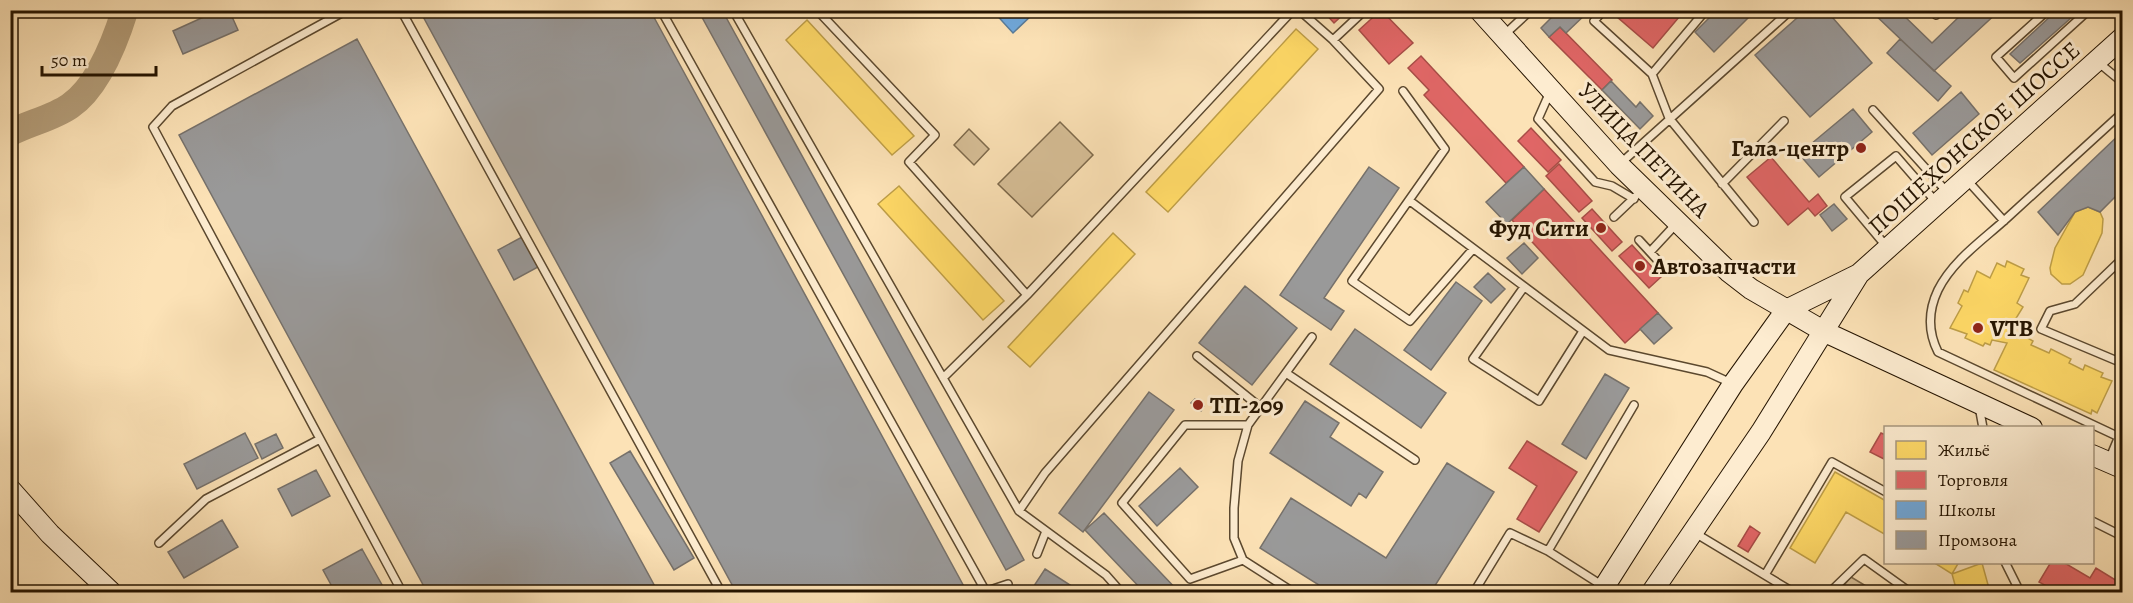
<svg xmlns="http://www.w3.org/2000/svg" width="2133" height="603" viewBox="0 0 2133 603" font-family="Alegreya,serif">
<rect width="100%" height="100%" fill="#fce2b6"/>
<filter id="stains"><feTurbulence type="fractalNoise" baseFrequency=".00333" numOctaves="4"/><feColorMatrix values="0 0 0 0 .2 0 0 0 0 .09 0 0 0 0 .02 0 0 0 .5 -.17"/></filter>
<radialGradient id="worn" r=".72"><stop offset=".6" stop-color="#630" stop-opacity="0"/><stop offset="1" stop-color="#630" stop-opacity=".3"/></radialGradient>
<!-- green -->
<path fill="#d7bf97" stroke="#7e6a4c" stroke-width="1.5" d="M1060,122l33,33 -61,62 -34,-33z
M969,129l20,20 -15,16 -20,-20z
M1851,577l25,15h-38z"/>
<!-- homes -->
<path fill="#ffd966" stroke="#be9e47" stroke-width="1.5" d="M807,20l107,116 -22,19 -106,-115z
M1296,29l22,20 -150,163 -22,-20z
M899,186l105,115 -21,19 -105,-116z
M2088,207l12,5 3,7 -1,14 -19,42 -13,9h-8l-11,-10 -1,-6 5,-20 20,-36z
M1113,233l22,21 -105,113 -22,-20z
M2007,261l17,8 -3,6 8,3 -12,25 6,4 -16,26 9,5 3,-5 14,8 -2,4 18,8 2,-4 20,10 -2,4 14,7 2,-5 18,8 -2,4 11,4 -15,32 -5,-3 -1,4 -97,-44 13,-27 -15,-3 -2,5 -5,-2 -2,3 -18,-8 2,-4 -17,-6 12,-22 -4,-3 6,-13 4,2 9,-21 13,7 7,-15 8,4z
M1835,472l51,29v34l-40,-23 -31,51 -25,-15z
M1933,562h26l-7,12z
M1982,563l8,29h-33l-5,-18z
M1751,586l11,6h-15z"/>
<!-- shops -->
<path fill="#e06666" stroke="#a84d47" stroke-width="1.5" d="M1322,10h26l-14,13z
M1381,10l32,33 -24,21 -30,-34z
M1620,10h65l-32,38 -37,-32z
M1560,27l52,53 -10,10 -53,-53z
M1421,56l103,111 -18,16 -82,-88 5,-5 -21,-22z
M1531,128l30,32 -13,12 -30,-31z
M1771,157l38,45 9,-8 9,12 -12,10 -7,-8 -20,17 -41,-48z
M1559,164l33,37 -13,11 -33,-36z
M1544,189l114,124 -33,30 -113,-123z
M1592,209l30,33 -10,9 -30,-33z
M1632,245l29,32 -12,11 -30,-32z
M1881,433l5,2 -2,24 -14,-7z
M1527,441l50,31 -38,60 -22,-13 20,-33 -28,-18z
M1750,526l10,7 -12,19 -10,-6z
M2051,562h12l27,16 6,-10 26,16v8h-71l-1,-4 -11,-6z"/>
<!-- schools -->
<path fill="#6fa8dc" stroke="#597c9a" stroke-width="1.5" d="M992,10h39l3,3 -21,20z"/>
<!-- industry -->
<path fill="#999" stroke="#76716b" stroke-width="1.5" d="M219,10h10l9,20 -55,24 -10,-23z
M650,10l317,582h-231l-316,-581z
M698,10h24l302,550 -18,10z
M1559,10h31l-24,23 -6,-6 -11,10 -8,-9z
M1717,10h39l-42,42 -19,-20z
M1806,10h20l46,53 -62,54 -55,-62z
M1870,10h28l34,33 34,-33h34l-66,61z
M2057,10h23l-60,53 -10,-9z
M357,39l301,553h-231l-248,-457z
M1900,39l51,47 -13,15 -51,-48z
M1611,81l25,26 4,-5 13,14 -13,13 -38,-39z
M1961,92l18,22 -47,41 -19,-22z
M1853,109l19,23 -53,45 -20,-23z
M2122,132v58l-22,22 -12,-5 -13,5 -17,23 -20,-23z
M1369,167l30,21 -75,110 20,13 -13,19 -51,-35z
M1524,167l20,22 -37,35 -21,-22z
M1834,204l13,15 -15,12 -12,-16z
M522,237l16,30 -24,13 -16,-30z
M1524,243l14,15 -16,16 -15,-16z
M1488,273l17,16 -14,14 -17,-16z
M1456,282l26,19 -51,69 -27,-20z
M1245,286l52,42 -45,57 -53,-42z
M1658,313l14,15 -18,16 -14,-15z
M1355,329l91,64 -25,35 -91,-64z
M1605,374l24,14 -43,71 -24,-15z
M1149,392l25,18 -91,122 -24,-19z
M1195,399l9,7 -3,5 -10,-8z
M1305,401l34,22 -9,14 53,35 -17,26 -7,-5 -8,13 -81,-53z
M245,433l13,25 -61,31 -13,-25z
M276,434l7,14 -21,11 -7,-15z
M630,451l64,107 -20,12 -64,-107z
M1447,463l47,29 -63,100h-101l-70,-44 31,-50 95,60z
M1180,468l18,19 -41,39 -18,-20z
M316,470l14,26 -38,20 -14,-27z
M1104,513l75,79h-35l-59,-62z
M222,520l16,27 -54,31 -16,-26z
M362,549l24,43h-51l-12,-22z
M1045,569l36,23h-51z"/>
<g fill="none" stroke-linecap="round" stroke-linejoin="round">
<!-- river -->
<path stroke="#b39c78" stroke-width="27" d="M10,133c19,-10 43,-15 60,-27 28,-19 45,-64 55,-96"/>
<defs>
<path id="lane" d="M347,10l-175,96 -19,21 249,465
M401,10l320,582
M661,10l324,580
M733,10l286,501 26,-38 334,-384 -46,-49 -34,-30
M817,10l118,125 -26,27 118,133 266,-285
M1604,10l-10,11 58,53 17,44 85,104
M1932,10l4,5
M2048,10l-52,47 18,21 75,-68
M1504,35l27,-25
M1333,40l32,-30
M2099,63l23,19
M1652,74l54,-64
M1403,91l42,58 -93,132 58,40 63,-72
M1550,92l-12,27 57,63 17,4 22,13
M1873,110l74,82
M1621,163l170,-153
M1967,180l37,41
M1722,184l62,-63
M1410,201l199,149 98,22 24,11
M1614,217l21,-20
M1639,240l11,12 27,-29
M1886,246l-41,-49 51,-41 40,46
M1650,252l11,12
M2122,259l-47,45 -25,7 -9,18 81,34
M1524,287l-51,72 66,42 44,-70
M1197,356l63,51
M1286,373l129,87
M943,378l84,-83
M1979,406l4,22
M2119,437l-181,-85c-10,-20 -10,-41 0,-62 15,-30 45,-50 69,-72 38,-35 77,-70 115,-105
M2109,460l13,-31
M1019,511l87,64 15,17
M2092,521l30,15
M1695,533l98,59
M159,543l47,-44 114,-60
M1037,554l9,-23
M1243,560l-53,19 -68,-76 63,-78h63
M2005,562l15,30
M1765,575l67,-113 54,30
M1603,586l-55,-35 86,-146
M984,592l24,-8
M1293,592l-50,-32 -9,-22v-30l4,-47 10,-36 64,-88
M1474,592l36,-59 38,18
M1830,592l34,-33 46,33"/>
<path id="secondary" d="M1479,10l140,155 110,107 22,17 74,43 207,96
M2092,455l30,13
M10,489l40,45 61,58
M1601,592l132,-208 53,-74 73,-36 263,-236
M1652,592l109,-160 98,-158"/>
</defs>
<!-- lane casing -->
<use href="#lane" stroke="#5b482e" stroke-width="10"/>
<!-- secondary casing -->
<use href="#secondary" stroke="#251400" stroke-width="22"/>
<!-- lane -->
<use href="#lane" stroke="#fdecd0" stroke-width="7"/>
<!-- secondary -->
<use href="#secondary" stroke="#fdecd0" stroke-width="20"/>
</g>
<!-- markers -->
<g fill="#8f2418" stroke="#fdecd0" stroke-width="2">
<circle cx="1861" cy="148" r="6"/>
<circle cx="1601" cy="228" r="6"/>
<circle cx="1640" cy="266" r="6"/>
<circle cx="1978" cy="328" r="6"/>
<circle cx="1198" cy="405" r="6"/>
</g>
<g text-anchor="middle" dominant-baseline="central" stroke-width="6" stroke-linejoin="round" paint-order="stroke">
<!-- street labels -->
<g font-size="24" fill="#251400" stroke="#fdecd0">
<text transform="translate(1974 138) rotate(-42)">ПОШЕХОНСКОЕ ШОССЕ</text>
<text transform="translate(1644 150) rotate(46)">УЛИЦА ПЕТИНА</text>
</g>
<!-- poi labels -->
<g font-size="24" font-weight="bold" fill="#251400" stroke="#fdecd0" text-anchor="start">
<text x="1849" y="148" text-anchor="end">Гала-центр</text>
<text x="1589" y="228" text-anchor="end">Фуд Сити</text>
<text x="1652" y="266">Автозапчасти</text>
<text x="1990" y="328">VTB</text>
<text x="1210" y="405">ТП-209</text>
</g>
</g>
<!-- margin -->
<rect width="2133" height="603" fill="none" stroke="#fce2b6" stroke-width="36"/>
<rect x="12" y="12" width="2109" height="579" fill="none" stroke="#251400" stroke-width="3"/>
<rect x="18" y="18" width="2097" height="567" fill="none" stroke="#251400" stroke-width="1.5"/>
<!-- legend -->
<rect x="1884" y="426" width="210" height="138" fill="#fdecd0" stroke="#a7967d" stroke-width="1.5"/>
<rect x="1896" y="441" width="30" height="18" fill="#ffd966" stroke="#a7967d" stroke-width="1.5"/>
<text x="1938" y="456" font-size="18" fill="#251400">Жильё</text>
<rect x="1896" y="471" width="30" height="18" fill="#e06666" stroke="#a7967d" stroke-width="1.5"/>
<text x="1938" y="486" font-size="18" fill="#251400">Торговля</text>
<rect x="1896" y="501" width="30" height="18" fill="#6fa8dc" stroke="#a7967d" stroke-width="1.5"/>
<text x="1938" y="516" font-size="18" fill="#251400">Школы</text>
<rect x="1896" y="531" width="30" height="18" fill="#999999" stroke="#a7967d" stroke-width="1.5"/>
<text x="1938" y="546" font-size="18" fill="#251400">Промзона</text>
<!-- scale -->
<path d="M42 66v9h114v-9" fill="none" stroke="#251400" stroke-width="3"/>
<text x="51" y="66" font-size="18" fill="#251400" stroke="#fdecd0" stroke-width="4.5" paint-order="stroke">50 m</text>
<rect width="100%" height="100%" filter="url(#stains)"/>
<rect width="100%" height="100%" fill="url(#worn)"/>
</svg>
